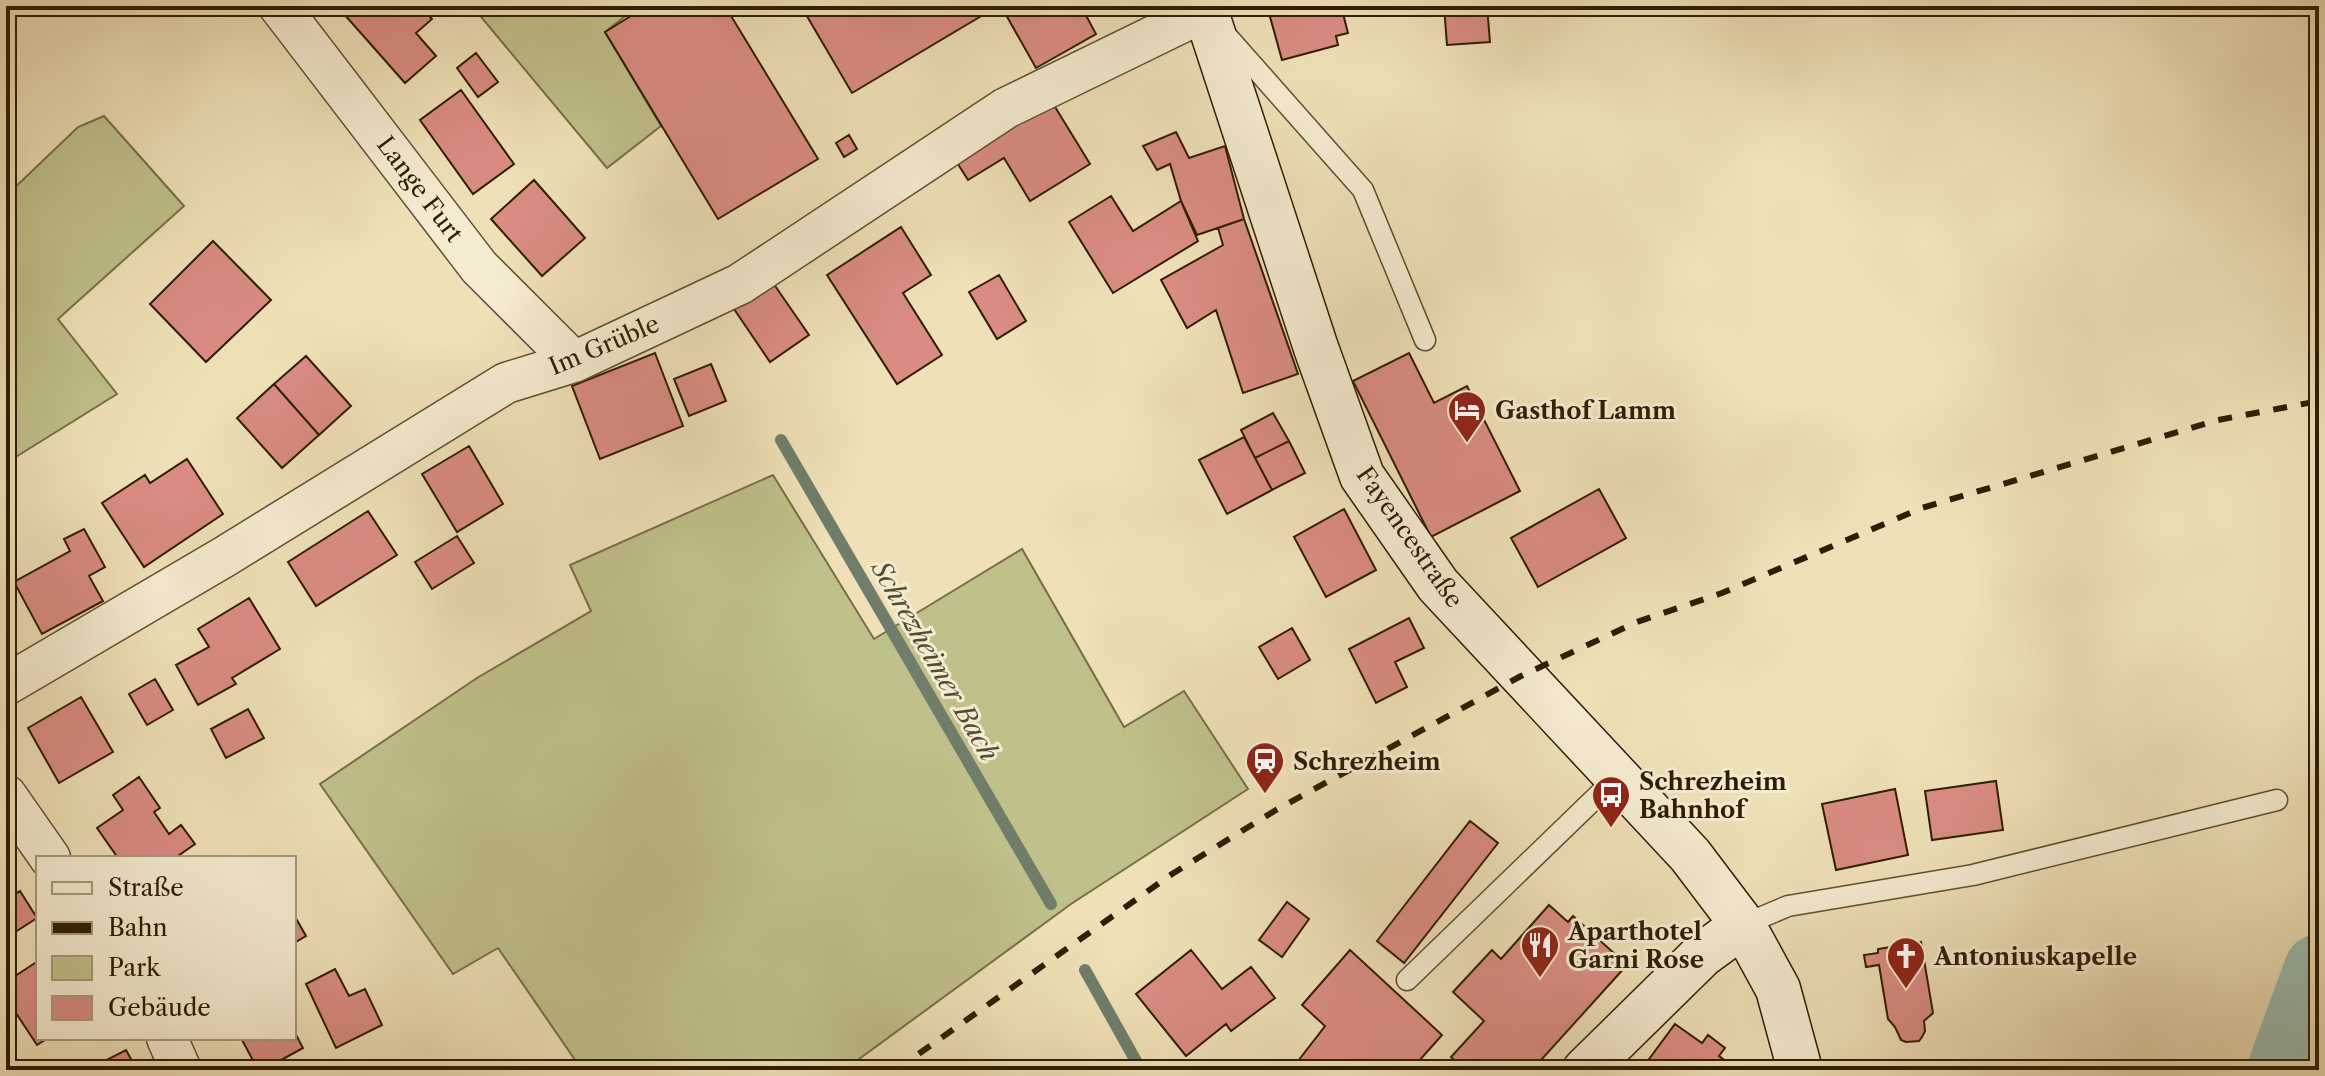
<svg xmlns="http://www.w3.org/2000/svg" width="2325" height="1076" viewBox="0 0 2325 1076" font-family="'Libre Caslon Text',serif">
<rect width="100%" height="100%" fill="#efe0b7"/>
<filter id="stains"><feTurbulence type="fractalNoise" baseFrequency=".0025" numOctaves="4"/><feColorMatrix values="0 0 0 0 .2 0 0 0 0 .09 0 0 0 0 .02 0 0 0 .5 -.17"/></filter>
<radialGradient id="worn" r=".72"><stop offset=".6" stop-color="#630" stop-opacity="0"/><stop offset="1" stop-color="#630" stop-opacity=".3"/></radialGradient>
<!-- green -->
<path fill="#c0c08a" stroke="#786e46" stroke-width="2" d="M472,6h166l-33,26 56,94 -54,42z
M104,116l80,90 -126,113 59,75 -111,69v-267l72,-69z
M773,475l101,164 148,-90 102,178 60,-36 64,98 -177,115 -227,166h-262l-84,-122 -45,26 -133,-190 157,-106 114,-67 -21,-46z"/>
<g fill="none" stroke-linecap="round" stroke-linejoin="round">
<!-- stream -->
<path stroke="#6f7d6a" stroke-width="12" d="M781,440l270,464
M1085,970l56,100"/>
<!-- river -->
<path stroke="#9abdb0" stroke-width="70" d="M2282,1070l37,-101"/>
</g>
<!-- building -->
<path fill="#da8c83" stroke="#2f1d02" stroke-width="2" d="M353,6h67l12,13 -16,14 20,23 -31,27 -61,-69z
M647,6h78l93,153 -100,60 -113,-187z
M801,6h197l-146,87z
M1001,6h80l15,28 -60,34z
M1267,6h74l7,27 -12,3 2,9 -56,15z
M1444,6h43l3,36 -43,3z
M476,53l22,29 -20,15 -21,-29z
M461,90l53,74 -41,30 -53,-74z
M1052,102l38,62 -60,37 -26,-43 -36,22 -12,-19z
M1176,132l13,26 36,-12 19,73 -47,16 -16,-34 -11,-37 -13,6 -14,-24z
M849,135l8,14 -13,8 -8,-14z
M534,180l51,58 -43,38 -51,-57z
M1111,196l22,35 48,-30 17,40 -85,52 -44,-71z
M1244,219l54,155 -55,19 -27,-83 -29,18 -26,-48 62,-35 -5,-17z
M901,227l30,48 -28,18 39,62 -45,29 -70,-109z
M213,241l58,59 -65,62 -56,-58z
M999,275l27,46 -29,18 -28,-47z
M771,280l38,55 -39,27 -38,-56z
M655,353l28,73 -83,33 -28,-73z
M1409,353l25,50 33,-17 53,105 -89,46 -78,-156z
M306,356l45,50 -32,29 -45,-51z
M711,364l15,37 -37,15 -15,-37z
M274,384l45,51 -37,33 -45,-50z
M1273,413l16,28 -34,17 -14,-28z
M1244,437l28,53 -45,24 -28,-54z
M1289,441l16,32 -33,17 -17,-32z
M469,446l34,58 -46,28 -35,-58z
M187,459l36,55 -79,53 -42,-64 43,-28 5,8z
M1599,489l27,49 -88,49 -27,-49z
M1344,509l32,61 -50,27 -32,-60z
M368,511l29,44 -81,51 -28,-44z
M84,529l21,38 -16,9 14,25 -61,33 -28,-52 56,-31 -6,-12z
M457,536l17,27 -42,26 -17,-27z
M249,598l31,51 -48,29 4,6 -38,21 -22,-40 33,-18 -11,-18z
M1409,618l15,30 -29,14 12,25 -31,16 -27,-54z
M1292,628l18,32 -32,19 -19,-32z
M155,679l18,31 -26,15 -18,-31z
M81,697l32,55 -54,31 -31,-55z
M248,709l16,29 -38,20 -15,-29z
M139,777l21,31 -6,4 15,22 12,-9 14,19 -20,14h-57l-21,-30 26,-18 -10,-15z
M1996,781l7,49 -71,10 -7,-49z
M1895,789l13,66 -72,15 -14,-66z
M1470,821l28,22 -94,120 -27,-22z
M20,891l17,27 -31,20v-38z
M1287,902l22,17 -27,38 -23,-17z
M1549,905l19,17 5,-6 54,49 -95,105h-67l-14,-13 33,-36 -31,-29 39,-42 9,9z
M294,915l12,21 -12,7z
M1921,942l12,71 -9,8 1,10 -3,6 -3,4 -13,1 -5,-2 -6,-13 -7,-8 -9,-54 -13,2 -2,-12 14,-2v-4z
M1191,950l31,39 29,-22 24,31 -44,33 -5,-7 -40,32 -50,-62z
M1350,950l92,85 -31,35h-102l-11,-9 27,-35 -23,-21z
M38,961v77h10l-11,7 -31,-47v-16z
M335,969l14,27 16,-7 17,36 -46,23 -30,-64z
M1675,1024l27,19 6,-8 17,13 -6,8 19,14h-97z
M294,1031l9,17 -40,22h-5l-17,-32h53z
M126,1050l11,20h-50z"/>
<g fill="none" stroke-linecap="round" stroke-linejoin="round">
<defs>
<path id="lane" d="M1226,35l137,155 62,150
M1743,925l45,-19 185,-31 304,-75
M1407,980l209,-202"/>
<path id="street" d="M279,6l200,261 95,95
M6,685l218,-128 282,-174 68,-21 166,-78 266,-176 199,-97
M6,795l44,63
M167,1038l14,32"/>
<path id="secondary" d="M1204,6l112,342 46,128 76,109 252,270 53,70 35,64 22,81
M1585,1070l117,-115 41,-30"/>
</defs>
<!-- lane casing -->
<use href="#lane" stroke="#5f4e2f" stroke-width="23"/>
<!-- street casing -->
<use href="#street" stroke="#5f4e2f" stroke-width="43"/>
<!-- secondary casing -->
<use href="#secondary" stroke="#2f1d02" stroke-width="47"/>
<!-- lane -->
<use href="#lane" stroke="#f5ebd0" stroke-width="20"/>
<!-- street -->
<use href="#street" stroke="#f5ebd0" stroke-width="40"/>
<!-- secondary -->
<use href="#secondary" stroke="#f5ebd0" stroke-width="44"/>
<!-- rail -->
<path stroke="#2f1d02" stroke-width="6" stroke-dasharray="14 14" stroke-linecap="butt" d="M896,1070l276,-196 104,-64 245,-134 116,-54 85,-29 200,-85 296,-88 101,-19"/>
</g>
<!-- icons -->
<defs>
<symbol id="hotel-pin" viewBox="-11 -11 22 30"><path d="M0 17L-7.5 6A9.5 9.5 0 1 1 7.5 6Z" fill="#8f2418" stroke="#f5ebd0"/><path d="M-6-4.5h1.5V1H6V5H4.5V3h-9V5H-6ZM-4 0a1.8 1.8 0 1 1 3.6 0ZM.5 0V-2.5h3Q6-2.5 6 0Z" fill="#fff"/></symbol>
<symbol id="station-pin" viewBox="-11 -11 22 30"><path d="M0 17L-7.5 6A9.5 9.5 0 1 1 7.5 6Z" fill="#8f2418" stroke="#f5ebd0"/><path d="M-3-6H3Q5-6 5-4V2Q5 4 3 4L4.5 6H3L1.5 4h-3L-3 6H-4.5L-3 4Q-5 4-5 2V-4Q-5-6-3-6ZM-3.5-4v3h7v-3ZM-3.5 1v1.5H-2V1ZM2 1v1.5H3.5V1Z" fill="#fff"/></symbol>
<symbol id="bus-pin" viewBox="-11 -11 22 30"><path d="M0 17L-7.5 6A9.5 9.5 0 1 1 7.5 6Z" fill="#8f2418" stroke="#f5ebd0"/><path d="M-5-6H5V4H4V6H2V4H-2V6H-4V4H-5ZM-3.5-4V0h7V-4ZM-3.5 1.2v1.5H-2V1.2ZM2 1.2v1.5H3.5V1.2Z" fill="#fff"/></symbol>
<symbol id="restaurant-pin" viewBox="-11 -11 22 30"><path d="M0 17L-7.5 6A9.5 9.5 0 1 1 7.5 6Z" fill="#8f2418" stroke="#f5ebd0"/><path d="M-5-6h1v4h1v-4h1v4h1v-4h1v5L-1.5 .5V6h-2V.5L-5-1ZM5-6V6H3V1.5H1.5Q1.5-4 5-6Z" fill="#fff"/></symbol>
<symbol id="church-pin" viewBox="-11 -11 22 30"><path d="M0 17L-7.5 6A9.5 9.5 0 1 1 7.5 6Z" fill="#8f2418" stroke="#f5ebd0"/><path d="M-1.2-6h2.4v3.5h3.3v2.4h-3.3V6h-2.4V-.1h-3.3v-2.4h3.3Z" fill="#fff"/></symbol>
</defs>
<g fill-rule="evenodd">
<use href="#hotel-pin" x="1445" y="388" width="44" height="60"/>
<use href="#station-pin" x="1243" y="739" width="44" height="60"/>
<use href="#bus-pin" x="1589" y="773" width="44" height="60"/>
<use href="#restaurant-pin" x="1518" y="923" width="44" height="60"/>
<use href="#church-pin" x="1884" y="934" width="44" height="60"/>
</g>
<g text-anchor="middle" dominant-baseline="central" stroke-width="6" stroke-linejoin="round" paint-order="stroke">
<!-- street labels -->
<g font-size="24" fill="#2f1d02" stroke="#f5ebd0">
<text transform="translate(420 189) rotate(53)">Lange Furt</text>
<text transform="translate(604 345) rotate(-23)">Im Grüble</text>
<text transform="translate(1410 537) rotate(55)">Fayencestraße</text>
</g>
<!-- poi labels -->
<g font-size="24" font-weight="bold" fill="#2f1d02" stroke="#f5ebd0" text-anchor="start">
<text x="1495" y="410">Gasthof Lamm</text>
<text x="1293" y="761">Schrezheim</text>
<text x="1639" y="781">Schrezheim<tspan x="1639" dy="28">Bahnhof</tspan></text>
<text x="1568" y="931">Aparthotel<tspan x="1568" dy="28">Garni Rose</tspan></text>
<text x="1934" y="956">Antoniuskapelle</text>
</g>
<!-- water labels -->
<g font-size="26" font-style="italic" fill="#4f4d36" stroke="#f5ebd0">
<text transform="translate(935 661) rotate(60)">Schrezheimer Bach</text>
</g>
</g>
<!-- margin -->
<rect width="2325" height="1076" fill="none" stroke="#efe0b7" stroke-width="32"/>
<rect x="8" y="8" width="2309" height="1060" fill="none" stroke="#2f1d02" stroke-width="4"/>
<rect x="16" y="16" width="2293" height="1044" fill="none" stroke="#2f1d02" stroke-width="2"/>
<!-- legend -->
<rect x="36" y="856" width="260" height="184" fill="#f5ebd0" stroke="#a6997e" stroke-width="2"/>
<rect x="52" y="882" width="40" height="12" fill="#f5ebd0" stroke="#a6997e" stroke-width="2"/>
<text x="108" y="896" font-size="24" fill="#2f1d02">Straße</text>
<rect x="52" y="922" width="40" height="12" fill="#2f1d02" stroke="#a6997e" stroke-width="2"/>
<text x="108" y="936" font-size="24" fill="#2f1d02">Bahn</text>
<rect x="52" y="956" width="40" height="24" fill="#c0c08a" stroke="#a6997e" stroke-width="2"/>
<text x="108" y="976" font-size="24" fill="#2f1d02">Park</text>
<rect x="52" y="996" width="40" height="24" fill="#da8c83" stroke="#a6997e" stroke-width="2"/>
<text x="108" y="1016" font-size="24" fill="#2f1d02">Gebäude</text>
<rect width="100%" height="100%" filter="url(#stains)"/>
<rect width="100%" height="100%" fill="url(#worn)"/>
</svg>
